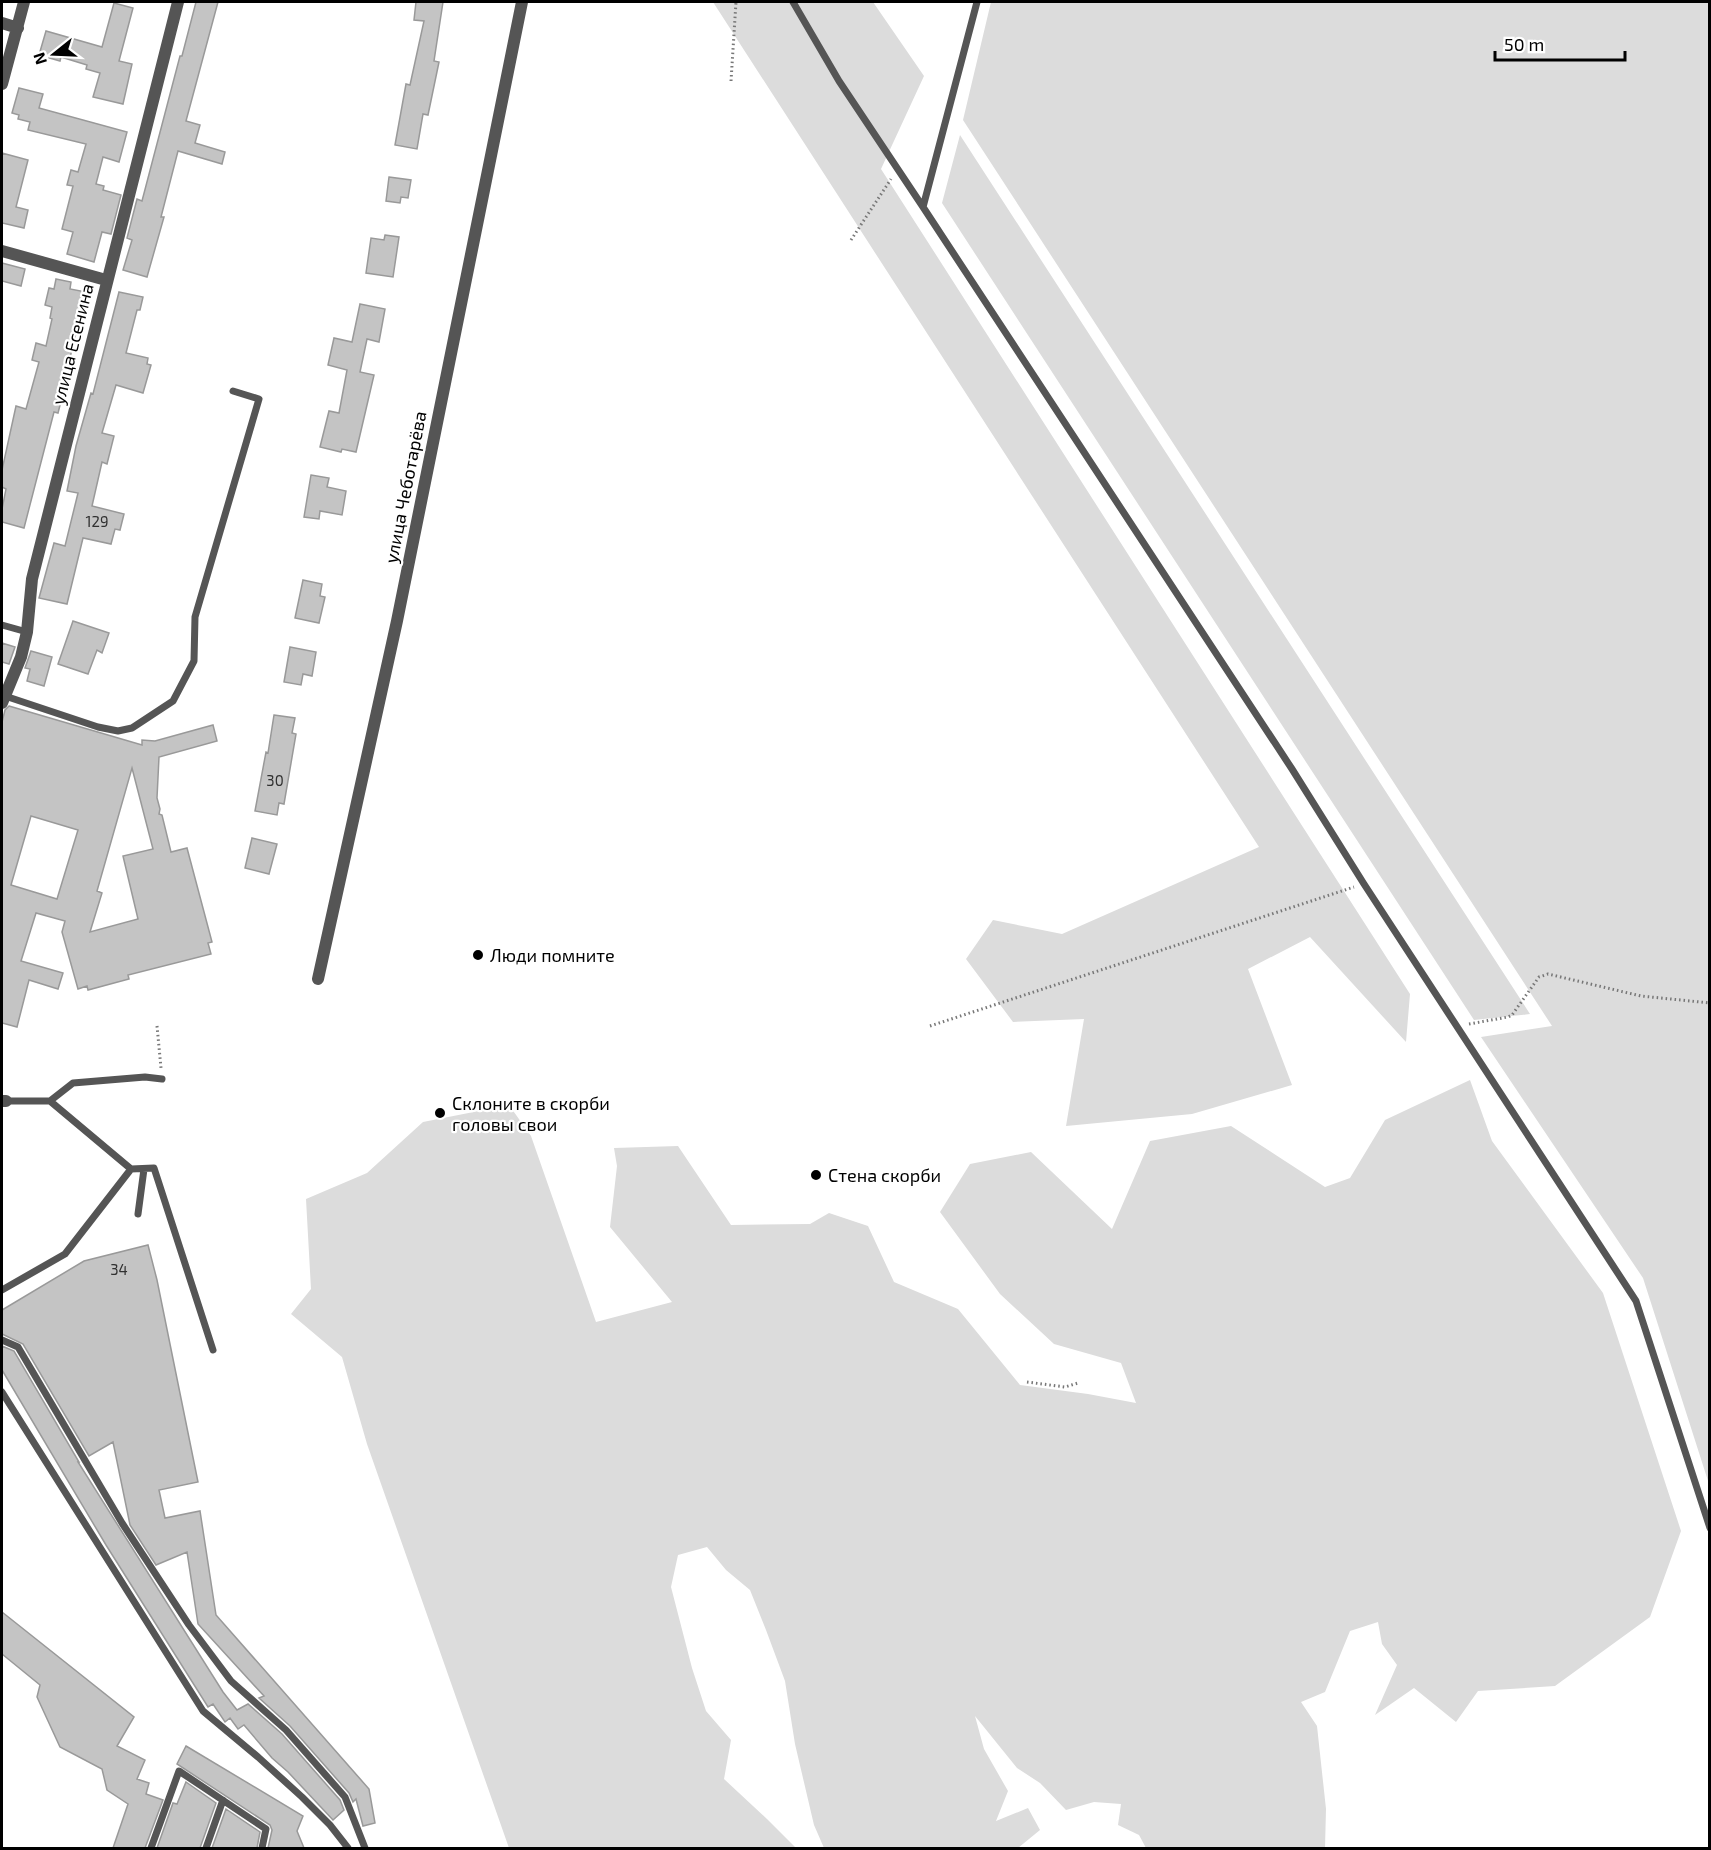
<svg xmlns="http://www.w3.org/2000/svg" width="1711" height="1850" viewBox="0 0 1711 1850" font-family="'Exo 2',sans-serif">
<rect width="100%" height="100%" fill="#fff"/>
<!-- green -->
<path fill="#dcdcdc" d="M713,2h160l51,74 -43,93 529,825 -4,48 -96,-105 -62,32 44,116 -100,29 -126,12 18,-107 -71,3 -47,-63 27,-39 69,14 197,-87z
M991,2h718v1482l-66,-206 -162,-241 71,-11 -589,-906z
M960,135l570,879 -56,6 -532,-817z
M1470,1080l22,61 111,152 78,238 -31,86 -95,69 -77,5 -22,31 -42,-34 -39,27 22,-50 -15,-21 -4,-22 -28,9 -25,61 -24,10 16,24 9,83 -1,39h-179l-7,-13 -21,-10 3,-21 -27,-2 -28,8 -26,-27 -23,-15 -42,-52 9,33 24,42 -12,30 32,-13 12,22 -22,18h-194l-10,-23 -19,-81 -10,-63 -19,-51 -16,-40 -24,-20 -19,-23 -29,8 -7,32 21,81 14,43 25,29 -7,39 43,40 29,29h-287l-142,-404 -25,-87 -51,-43 20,-25 -5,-90 61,-26 56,-51 86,-17 22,31 65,186 76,-20 -62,-75 7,-61 -3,-18 64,-2 53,79 79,-1 19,-11 39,13 26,56 64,27 62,76 68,9 48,9 -15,-40 -67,-19 -54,-50 -60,-82 30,-48 61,-12 81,77 38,-88 81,-15 94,61 25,-9 35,-58z"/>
<!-- building -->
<path fill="#c4c4c4" stroke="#999" stroke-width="1.5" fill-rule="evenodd" d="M196,2h22l-32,119 14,4 -5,18 30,9 -3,12 -44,-13 -17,66h3l-17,60 -24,-7 9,-30 -5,-2 10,-39 5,2 38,-145h2z
M416,2h27l-9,59 5,1 -11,53 -5,-1 -6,35 -22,-4 11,-61 4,1 14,-64 -10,-1z
M114,3l19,5 -14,53 13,3 -9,40 -30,-7 7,-24 -14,-4 1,-4 -26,-8 -1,4 -21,-6 7,-24 56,16z
M19,88l24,6 -4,14 88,24 -8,30 -16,-5 -7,27 8,2 -1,4 18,5 -10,39 -9,-2 -8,30 -27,-8 6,-22 -11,-3 11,-43 -6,-1 4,-15 7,2 8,-28 -58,-14 2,-8 -12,-3 1,-4 -7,-2z
M2,153l26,7 -12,47 12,3 -4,18 -22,-5z
M389,177l22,3 -3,18 -7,-1 -1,6 -14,-2z
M385,235l14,2 -6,40 -27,-4 5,-35 13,2z
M2,263l23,6 -4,17 -19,-5z
M56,279l15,3 -1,7 16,3 -21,86h2l-9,35 -4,-1 -30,116 -22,-6v-13l4,-20 -4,-2v-17l14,-64 10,3 13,-47 -7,-2 4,-17 10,3 6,-27 -2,-1 2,-11 -7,-2 4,-17 5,1z
M119,292l24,5 -3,13h-3l-11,43 22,5 -1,6 4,1 -8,28 -27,-8 -14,48 12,3 -7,28 -5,-2 -10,44 32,8 -4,16 -5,-1 -4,15 -28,-6 -16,66 -28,-6 15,-55 11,3 13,-53 -11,-2 9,-45 15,-53 2,1z
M360,304l25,5 -6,33 -12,-3 -7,33 14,3 -18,77 -14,-3 -1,3 -21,-5 9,-36 10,2 8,-43 -19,-5 6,-27 18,4z
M311,475l18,3 -2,9 19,4 -4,24 -22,-4 -1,8 -15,-2z
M303,580l19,4 -2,12 5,1 -6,26 -24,-5z
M73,621l36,12 -7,20 -5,-3 -9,24 -30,-10z
M2,643l13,4 -6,17 -7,-2z
M290,647l26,5 -4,24 -9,-2 -2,11 -17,-3z
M31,651l21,6 -8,29 -17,-5 3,-12 -5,-1z
M9,706l133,39v-5l13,1 58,-16 4,16 -58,16 -2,41 3,11 -1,5 3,1 9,37 16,-4 25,94 -4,1 3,11 -83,21 1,4 -41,11 -1,-4 -9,3 -16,-57 3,-11 -29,-8 -15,48 42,12 -5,16 -29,-9 -12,47 -15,-4v-301l3,-12zM132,768l21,81 -30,7 15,63 -48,13 12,-39 -5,-2zM31,816l47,14 -21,69 -46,-14z
M274,715l21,3 -3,15 4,1 -12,70 -5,-1 -2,12 -22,-4 11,-59 2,1z
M252,838l25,6 -8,30 -24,-6z
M148,1245l9,35 41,202 -39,8 6,28 35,-7 16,104 153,174 6,34 -12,3 -7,-27 -3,3 -4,-9 -59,-67 -31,-28 5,-2 -66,-72 -11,-72 -31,13 -26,-40 -17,-83 -24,14 -66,-112 -21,-10v-24l82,-49z
M2,1346l12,5 65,111h-1l145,230 14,18 11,-6 34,30 58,66 4,10 -11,10 -45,-48 -16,-14 -28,-33 -6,4 -8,-11 -5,4 -12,-18 -5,3 -102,-162 -104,-175z
M2,1612l132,105 -17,29 28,14 -8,19 12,4 -3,11 17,6 -18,48h-32l15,-44 -21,-14 -5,-21 -42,-22 -23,-50 3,-12 -38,-31z
M186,1746l117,70 -6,15 7,17h-36l4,-18 -2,-5 -93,-61z
M186,1782l30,21 -16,45h-43l16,-45 4,1z
M226,1809l34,23 -3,16h-45z"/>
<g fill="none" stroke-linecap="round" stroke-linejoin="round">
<!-- path -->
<path stroke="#777" stroke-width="3" stroke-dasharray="1.5 3" stroke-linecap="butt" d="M731,81l5,-79
M851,240l40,-61
M1469,1024l39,-7 4,-2 27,-38 9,-3 93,22 69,7
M157,1026l4,42
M930,1026l424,-139
M1027,1382l38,5 13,-4"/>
<!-- service -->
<path stroke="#555" stroke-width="7" d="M793,2l46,79 84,126
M977,2l-54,205 369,562 72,115 272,417 74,227
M2,625l25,7
M5,696l93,31 20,4 14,-3 41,-27 21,-40 1,-44 64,-218 -26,-8
M6,1101h44l23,-18 72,-6 17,2
M131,1169l23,-1 59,182
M138,1214l6,-45
M2,1290l63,-36 66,-85 -81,-68
M2,1340l16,7 104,176 67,102 42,56 55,49 59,67 20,51
M2,1392l201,319 55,46 44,40 28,28 18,23
M151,1848l28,-77 87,58 -4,19
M206,1848l17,-48"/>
<!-- minor -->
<path stroke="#555" stroke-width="12" d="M2,23l16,5
M2,84l22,-82
M2,251l104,29
M2,703l19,-46 6,-25 5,-53 146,-577
M318,979l79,-358 125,-619
M2,1101h4"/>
</g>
<!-- markers -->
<g fill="#000" stroke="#fff" stroke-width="2">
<circle cx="478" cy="955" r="6"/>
<circle cx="440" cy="1113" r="6"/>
<circle cx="816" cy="1175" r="6"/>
</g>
<g text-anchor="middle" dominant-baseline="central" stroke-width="4.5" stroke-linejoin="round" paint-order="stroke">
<!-- number labels -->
<g font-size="15" fill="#313131">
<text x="97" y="521">129</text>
<text x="275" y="780">30</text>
<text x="119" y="1269">34</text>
</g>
<!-- street labels -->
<g font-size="18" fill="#000" stroke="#fff">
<text transform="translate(72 344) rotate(-76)">улица Есенина</text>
<text transform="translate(405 487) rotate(-79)">улица Чеботарёва</text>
</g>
<!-- poi labels -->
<g font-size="18" fill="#000" stroke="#fff" text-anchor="start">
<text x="490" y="955">Люди помните</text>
<text x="452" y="1103">Склоните в скорби<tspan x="452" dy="21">головы свои</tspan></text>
<text x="828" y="1175">Стена скорби</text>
</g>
</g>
<!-- border -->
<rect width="1711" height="1850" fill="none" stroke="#000000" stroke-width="6"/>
<!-- north arrow -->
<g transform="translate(54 54) rotate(252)" stroke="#ffffff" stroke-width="4.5" paint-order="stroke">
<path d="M0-4.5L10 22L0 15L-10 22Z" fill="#000000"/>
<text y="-9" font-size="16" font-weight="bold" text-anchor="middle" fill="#000000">N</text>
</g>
<!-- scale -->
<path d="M1495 51v9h130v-9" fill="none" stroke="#000000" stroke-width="3"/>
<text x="1504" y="51" font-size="18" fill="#000000" stroke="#ffffff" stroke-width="4.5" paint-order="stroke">50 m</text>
</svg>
